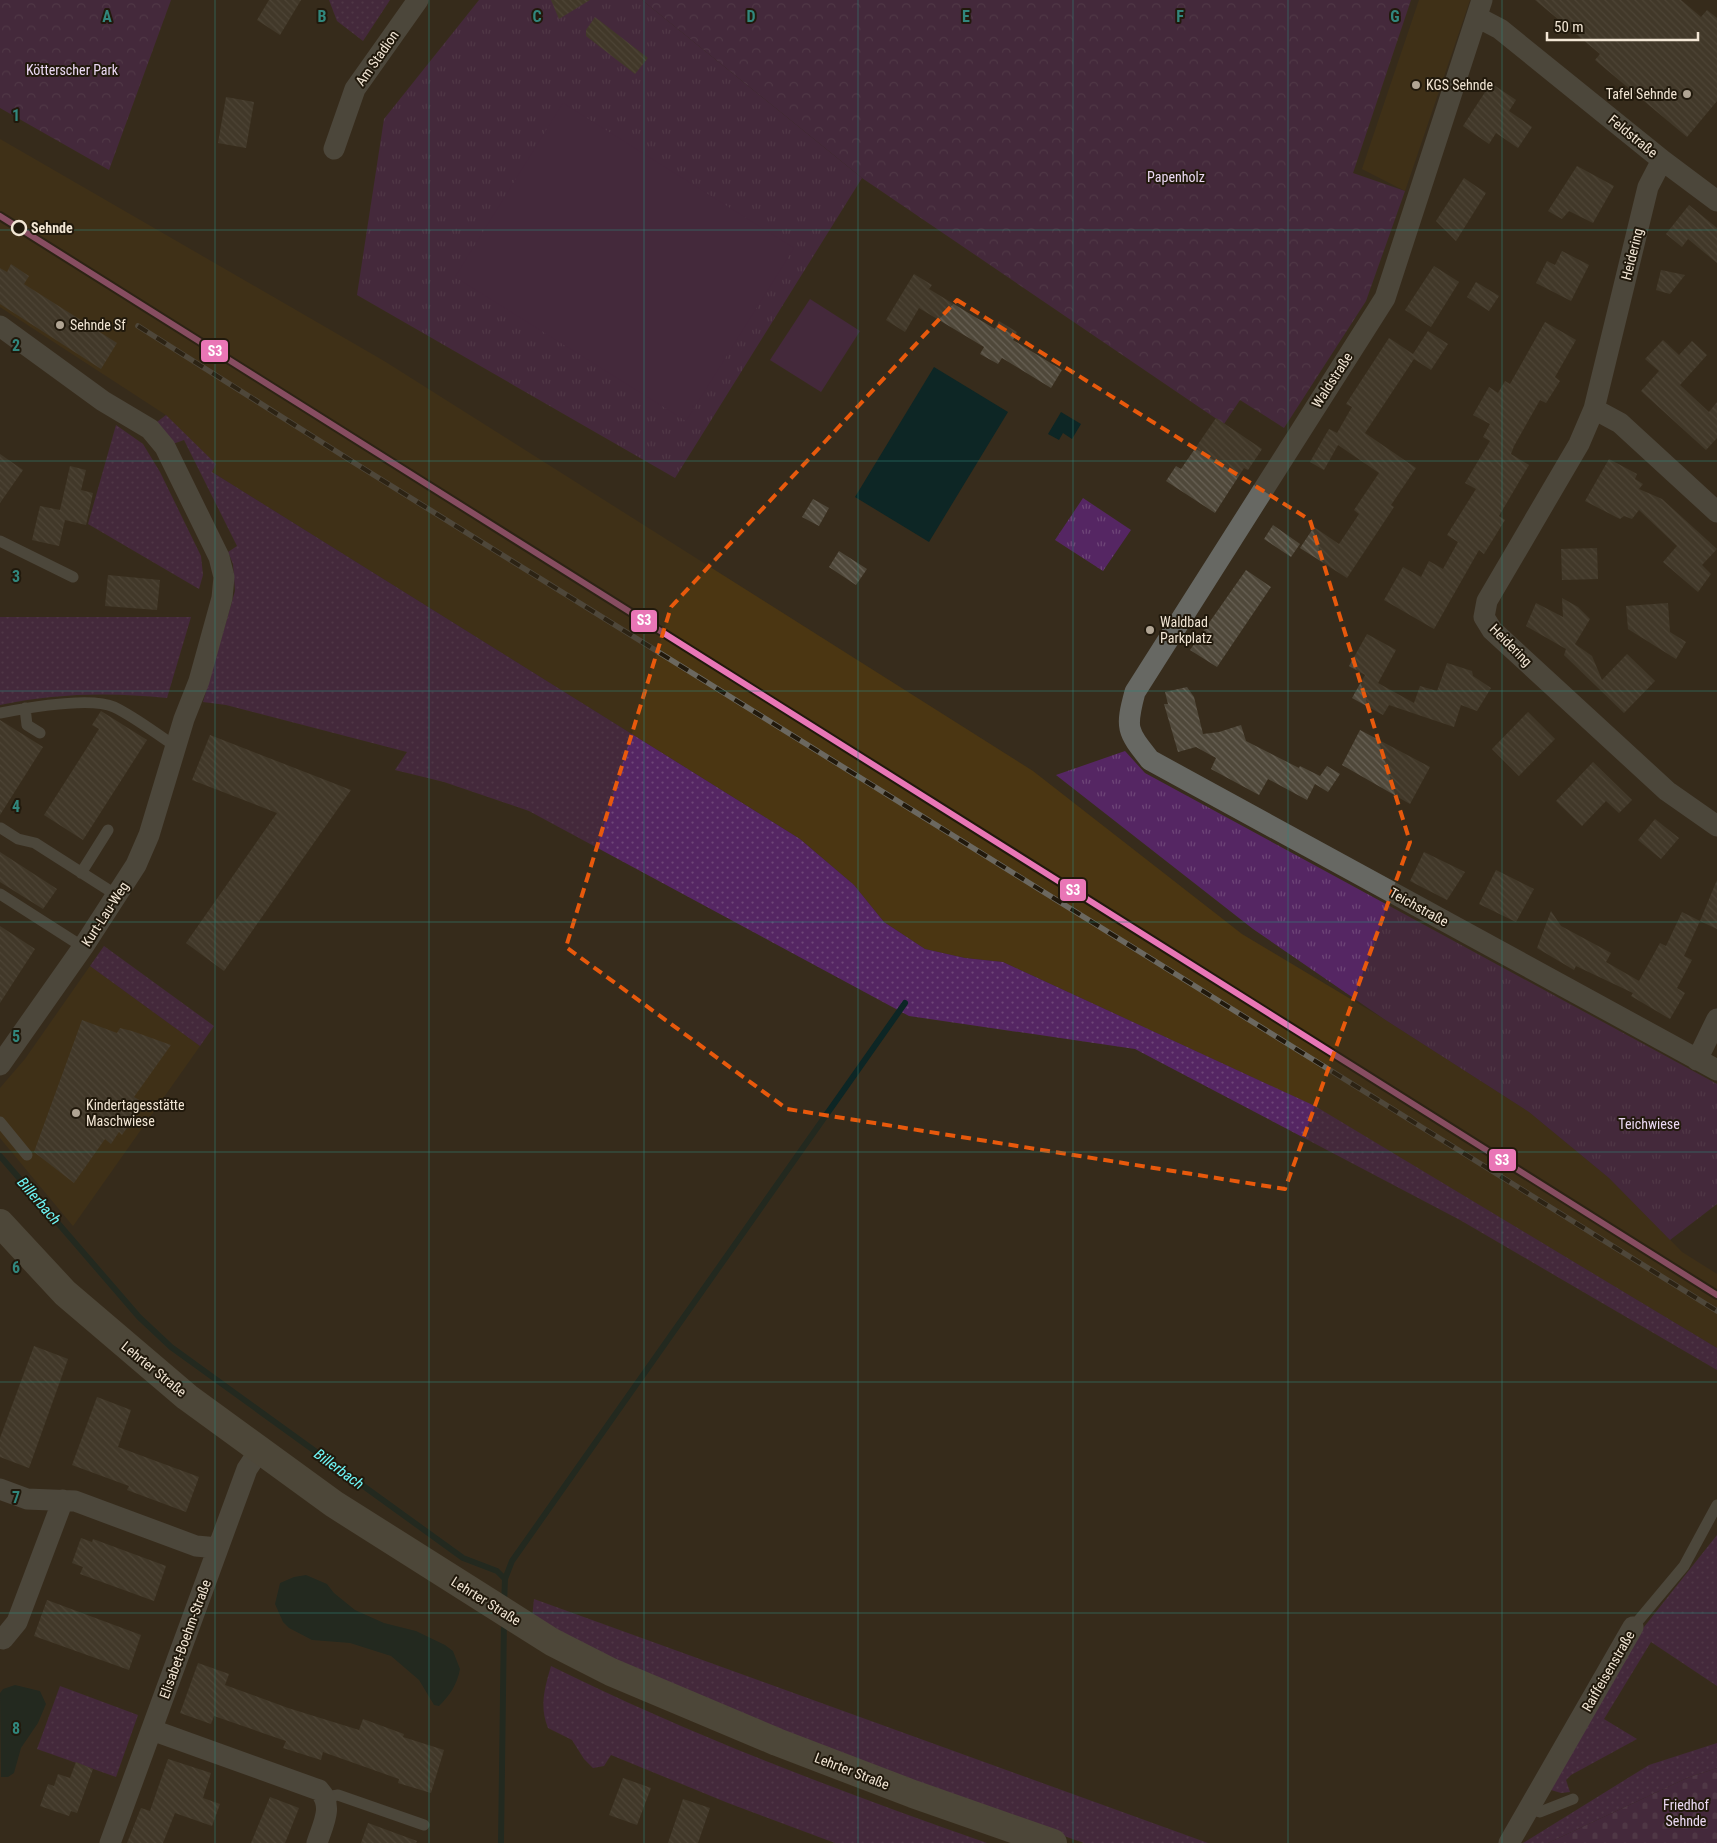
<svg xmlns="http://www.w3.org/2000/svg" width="1717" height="1843" viewBox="0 0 1717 1843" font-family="'Roboto Condensed',sans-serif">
<defs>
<pattern id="grass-dots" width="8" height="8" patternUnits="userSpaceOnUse" patternTransform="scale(1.25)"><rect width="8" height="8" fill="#552663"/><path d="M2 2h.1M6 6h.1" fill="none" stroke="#6e4678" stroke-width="1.8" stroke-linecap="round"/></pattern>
<pattern id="forest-crowns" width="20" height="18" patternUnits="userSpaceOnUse" patternTransform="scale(1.25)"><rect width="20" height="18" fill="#552663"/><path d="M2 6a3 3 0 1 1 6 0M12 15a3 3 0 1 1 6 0" fill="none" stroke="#6e4678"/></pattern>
<pattern id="cemetery-stones" width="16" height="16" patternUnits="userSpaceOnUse" patternTransform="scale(1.25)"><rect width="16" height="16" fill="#552663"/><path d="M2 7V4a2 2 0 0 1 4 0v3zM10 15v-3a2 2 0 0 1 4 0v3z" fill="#6e4678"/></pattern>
<pattern id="park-tufts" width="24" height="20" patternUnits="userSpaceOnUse" patternTransform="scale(1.25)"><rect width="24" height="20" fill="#552663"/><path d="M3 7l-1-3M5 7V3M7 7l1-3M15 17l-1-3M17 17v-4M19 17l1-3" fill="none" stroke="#6e4678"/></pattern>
<pattern id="building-back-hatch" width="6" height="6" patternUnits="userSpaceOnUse" patternTransform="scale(1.25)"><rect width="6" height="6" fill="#4f483a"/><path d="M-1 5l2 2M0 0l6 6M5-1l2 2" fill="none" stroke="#696256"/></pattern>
</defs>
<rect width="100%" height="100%" fill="#372c1c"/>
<!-- built -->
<path fill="#4b3612" d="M1419,0h51l-65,191 -43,-22z
M0,139l384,222 649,410 209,163 142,85 145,93 80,66 73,74 35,22v74l-403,-242 -311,-144 -38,-4 -40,-9 -41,-27 -30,-37 -54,-46 -588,-367 -46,-57 -166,-108z
M90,966l110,80 -127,180 -73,-88v-50l25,-29z"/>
<!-- grass -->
<path fill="url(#grass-dots)" d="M329,0h61l-27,41 -26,-20z
M166,415l50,49 -4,8 588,367 54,46 30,37 41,27 40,9 38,4 312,144 402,242v22l-257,-150 -325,-171 -226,-33 -380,-205 -85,-29 -49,-12 12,-18 -181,-47 -23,-3 32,-111 -2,-27 -5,-12 9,-6 -53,-106 -14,5 -17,-20z
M116,425l27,19 17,28 41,84 2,19 -4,14 -111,-65z
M0,617h191l-24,81c-56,-6 -111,-5 -167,7z
M104,946l110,80 -14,20 -110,-80z
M1717,1535v151l-66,-44 -47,77 33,20 -66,36 -5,5 4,12 -9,1 -10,-3 85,-153z
M534,1599l674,244h-124l-165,-58 -284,-113 -103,-54z
M551,1666c141,70 288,125 436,177h-152l-107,-40 -117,-48 -7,11 -11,2 -9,-9 -12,-19 -24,-12c-9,-22 -3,-41 3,-62z
M60,1686l78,29 -22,62 -79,-28z
M1717,1743v25l-30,10 -139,65h-25l126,-78z"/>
<!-- forest -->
<path fill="url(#forest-crowns)" d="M0,0h171l-62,170 -109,-62z
M642,0h769l-58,173 52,18 -39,110 -82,127 -44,-28 -16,24 -362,-246z"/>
<!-- cemetery -->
<path fill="url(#cemetery-stones)" d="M1717,1768v75h-169l139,-65z"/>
<!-- park -->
<path fill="url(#park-tufts)" d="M479,0h163l220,178 -187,300 -318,-183 27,-176z
M1083,498l48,32 -28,41 -48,-31z
M1125,751l20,22 572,311v120l-47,36 -61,-62 -80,-66 -145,-93 -131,-90 -197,-154z"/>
<!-- garden -->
<path fill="#552663" d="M563,103l231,145 -108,173 -231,-144z
M810,299l50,32 -39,61 -51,-32z"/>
<!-- water -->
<path fill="#0d2625" d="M934,367l74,45 -79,130 -74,-45z
M1061,412l20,12 -9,15 -9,-6 -4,7 -11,-6z
M306,1575l21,9 7,9 21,17 29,13 32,8 29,14 8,6 7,18c-3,16 -10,26 -21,37l-5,-1 -15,-25 -28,-24 -41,-13 -38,-3 -23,-12 -6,-6 -8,-18 5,-21 14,-6z
M15,1685l25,6 6,13 -8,19 -17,25 -7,25 -6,4h-7l-1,-84 3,-4z"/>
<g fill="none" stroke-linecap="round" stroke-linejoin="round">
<!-- stream -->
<path stroke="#0d2625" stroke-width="6" d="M0,1156l139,161 32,30 292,211 34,13 8,8
M504,1604l1,-25 7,-18 393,-558
M501,1843l3,-224"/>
</g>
<!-- building -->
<path fill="url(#building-back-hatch)" d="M269,0h32l-21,35 -23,-15z
M551,0h39l-31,19z
M1535,0h146l20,17 6,-7 10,8v83l-30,36 -92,-77 5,-6z
M595,17l53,41 -13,16 -49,-38v-6z
M1491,83l25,17 -7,11 23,16 -14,21 -22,-15 -7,11 -26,-18z
M226,97l28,5 -8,46 -28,-5z
M1577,166l37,20 -21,37 -24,-12 -7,8 -14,-8z
M1464,178l22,15 -30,48 -20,-20z
M1689,205l28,23v35l-29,-24 -6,8 -16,-13z
M1562,251l27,14 -18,36 -35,-18 11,-22 8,4z
M11,264l18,12 -5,8 93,59 -16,26 -101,-65v-36l7,4z
M1434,266l25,16 -28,45 -26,-17z
M1661,270l24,5 -15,19 -14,-4z
M914,274l18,11 -3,4 66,40 4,-8 18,11 -4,8 49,30 -11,18 -49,-30 -4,6 -18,-10 4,-7 -65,-39 -14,24 -19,-12z
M1476,282l23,14 -10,15 -22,-14z
M1545,322l31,18 -21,37 5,4 -14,22 -6,-3 -26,46 -3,8 18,11 -30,51 6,4 -21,34 -5,-4 -45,79 -50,-29 19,-33 18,10 8,-16 14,8 15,-27 -11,-7 29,-46 -11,-6 25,-42 -7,-4 7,-13 -17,-9 16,-28 9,6 7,-12 5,3z
M1428,331l20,13 -17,26 -17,-11 -49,74 51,35 -25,37 3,2 -47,71 -47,-30 14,-21 25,17 20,-30 -5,-4 25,-37 -41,-28 -14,25 -14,-8 19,-33 8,4 15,-26 -6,-3 43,-66 24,16z
M1663,340l16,15 13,-14 15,14 -27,30 29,27 8,-10v36l-11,12 -65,-59 18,-20 -14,-12z
M1216,418l46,31 -14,21 -4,-2 -29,45 -49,-32 10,-15 5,3z
M0,454l23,16 -23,33z
M1609,459l28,15 -2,5 8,5 -4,5 23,10 55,50 -15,16 9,9 -13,18 -35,-30 14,-16 -38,-36 -7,9 -8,-3 -4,3 -35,-18z
M70,466l16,4 -5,20 12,3 -7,32 -21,-5 -6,26 -27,-6 8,-34 20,4z
M813,499l16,9 -10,18 -17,-9z
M1273,525l27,19 -9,13 -27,-18z
M1597,548l1,31 -36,1 -1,-31z
M839,551l28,18 -11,16 -27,-18z
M1246,570l25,17 -54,80 -27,-17z
M108,575l52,5 -3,30 -52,-4z
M1562,598l16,9 12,12 -15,25 17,12 10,24 25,-26 28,27 -31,32 -60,-58 2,-6 -40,-23 10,-23 27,14z
M1668,603l2,29 16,10 -10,17 -48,-30 -2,-23z
M1367,634l29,16 -18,33 36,20 6,-17 17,5 10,-28 25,8 1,5 18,12 -14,23 -16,-6 -7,22 -65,-22 -6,10 -31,-17 13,-23 -16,-9z
M1187,687l7,10 9,37 16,-2 22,-7 5,16 53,27 1,-2 20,10 7,-10 13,8 -12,18 -13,-8 -8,16 -39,-21 -9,16 -48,-26 5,-11 -20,-11 -18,5 -14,-48h4l-3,-12z
M101,711l46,29 -64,100 -39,-25 55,-86 -7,-4z
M1528,712l27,27 -36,37 -27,-27z
M0,720l43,27 -43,68z
M1360,730l70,37 -20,37 -68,-39z
M210,735l141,55 -127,181 -38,-28 91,-130 -85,-33z
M1593,762l39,38 -13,13 -13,-12 -24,25 -26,-25z
M1655,819l24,19 -18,21 -23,-19z
M0,852l57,37 -14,20 -43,-27z
M1424,852l41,20 -18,28 -37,-19z
M1496,870l38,19 -18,33 -37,-18z
M1717,880v49l-17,-8z
M1551,911l10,15 50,27 -5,9 33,19 21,-38 6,3 16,-34 18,9 -16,35 8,4 -15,28 8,5 -15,26 -39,-23 2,-3 -57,-27 -2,4 -37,-22z
M0,926l35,23 -35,54z
M82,1020l35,13 3,-5 12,3 39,14 -37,52 7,4 -8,12 3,2 -14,20 -3,-3 -8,12 -6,-5 -31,44 -40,-31z
M34,1346l34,13 -39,109 -29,-11v-19z
M97,1397l34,13 -13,37 81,30 -13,35 -59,-22 2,-4 -57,-21z
M81,1538l11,4 1,-3 73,27 -12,35 -74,-27 3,-7 -11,-4z
M47,1600l94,35 -12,35 -95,-34z
M198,1663l31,11 -4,11 63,23 71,22 4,-11 41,15 -1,3 41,13 -13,43 -33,-10 1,-4 -76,-27 -2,8 -38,-12 3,-7 -72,-25 -3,8 -31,-11z
M168,1759l43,14 -8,25 17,6 -8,22 -37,-13 -12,30h-36l14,-35 9,3z
M76,1762l17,7 -16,44 -6,-2 -2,5 -29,-10 8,-22 6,2 4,-12 12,4z
M623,1778l28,10 -14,37 -28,-10z
M270,1797l29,11 -14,35h-34z
M683,1799l27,9 -12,35h-30z
M368,1823l49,18 -1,2h-55z"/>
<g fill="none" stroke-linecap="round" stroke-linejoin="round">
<!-- service -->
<path stroke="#676863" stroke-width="11" d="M0,541l73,36
M25,708l2,17 13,8
M0,713c26,-5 90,-17 114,-6 21,10 41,26 61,39
M1,828l17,11 17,4 83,53
M81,873l27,-43
M0,894l83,53
M0,1122l27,33
M1633,1627l51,-61 33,-61
M326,1797l12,-2 86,30
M1528,1809l12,3 33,-13"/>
<!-- minor -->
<path stroke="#676863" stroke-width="21" d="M1482,0l-97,298 -250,394c-10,37 -8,39 15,68l567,310
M1477,17l23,12 162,131 55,41
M334,149l21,-60 63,-89
M1662,160l-14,27 -54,222 -15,35 -92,157 -3,16 8,13 175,161 50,35
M0,326l103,75 47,28 15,18 54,110 5,20 -2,21 -23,83 -15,38 -35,116 -13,30 -53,82 -83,118
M1594,409l26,14 97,89
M1697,1060l20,-41
M0,1489l27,10 48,2 121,45 22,2
M3,1639l14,-17 46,-122
M152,1730l167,60c15,16 4,34 -2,53
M110,1843l137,-374 12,-18
M1509,1843l124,-216"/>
<!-- primary -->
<path stroke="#69685d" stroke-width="28" d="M0,1223l65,70 122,104 147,107 218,138 59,30 166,70 136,52 140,49"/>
<defs>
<path id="rail" d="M138,326l215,136 1364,849"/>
</defs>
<!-- rail casing -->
<use href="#rail" stroke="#6b6860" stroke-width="5.5"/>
<!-- rail -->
<use href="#rail" stroke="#21190c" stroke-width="4" stroke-dasharray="11" stroke-linecap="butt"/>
<defs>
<path id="rail-1" d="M0,216l1717,1079"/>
</defs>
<!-- rail-1 casing -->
<use href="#rail-1" stroke="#21190c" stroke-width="10"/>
<!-- rail-1 -->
<use href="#rail-1" stroke="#e976b6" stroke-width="6"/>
</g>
<!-- marked area -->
<path d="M0 0H1717V1843H0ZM957,300l353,220 100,322 -125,347 -498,-80 -221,-162 105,-340z" fill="#372c1c" fill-opacity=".55" fill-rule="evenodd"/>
<path fill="none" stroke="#e8590c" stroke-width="4" stroke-dasharray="10 6" stroke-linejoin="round" d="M957,300l353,220 100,322 -125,347 -498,-80 -221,-162 105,-340z"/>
<!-- grid -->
<path fill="none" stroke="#31877d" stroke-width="1" stroke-opacity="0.55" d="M215,0v1843M429,0v1843M644,0v1843M858,0v1843M1073,0v1843M1288,0v1843M1502,0v1843M0,230h1717M0,461h1717M0,691h1717M0,922h1717M0,1152h1717M0,1382h1717M0,1613h1717"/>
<!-- markers -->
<g fill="#b1a594" stroke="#21190c" stroke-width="2">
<circle cx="1416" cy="85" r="5"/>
<circle cx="1687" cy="94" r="5"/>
<circle cx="60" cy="325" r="5"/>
<circle cx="1150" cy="630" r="5"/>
<circle cx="76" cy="1113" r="5"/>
</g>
<circle fill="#21190c" stroke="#f2e6d5" stroke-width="2.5" cx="19" cy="228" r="7"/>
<g text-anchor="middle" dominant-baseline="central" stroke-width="4" stroke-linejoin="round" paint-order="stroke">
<!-- street labels -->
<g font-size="14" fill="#f2e6d5" stroke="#21190c">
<text transform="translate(377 58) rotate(-55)">Am Stadion</text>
<text transform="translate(1633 136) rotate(39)">Feldstraße</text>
<text transform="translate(1632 254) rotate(-76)">Heidering</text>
<text transform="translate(1332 380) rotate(-57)">Waldstraße</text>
<text transform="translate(1511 645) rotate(45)">Heidering</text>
<text transform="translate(1419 907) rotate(29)">Teichstraße</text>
<text transform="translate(105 914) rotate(-57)">Kurt-Lau-Weg</text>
<text transform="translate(154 1369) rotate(39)">Lehrter Straße</text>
<text transform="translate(486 1601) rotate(32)">Lehrter Straße</text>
<text transform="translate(185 1639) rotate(-70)">Elisabet-Boehm-Straße</text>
<text transform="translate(1608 1671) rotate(-60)">Raiffeisenstraße</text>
<text transform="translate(852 1771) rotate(21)">Lehrter Straße</text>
</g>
<!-- park labels -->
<g font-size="14" fill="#ebd9f3" stroke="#21190c">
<text x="72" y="70">Kötterscher Park</text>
<text x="1176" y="177">Papenholz</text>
<text x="1649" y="1124">Teichwiese</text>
<text x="1686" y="1805">Friedhof<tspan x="1686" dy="16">Sehnde</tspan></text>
</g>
<!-- poi labels -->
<g font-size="14" fill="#f2e6d5" stroke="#21190c" text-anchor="start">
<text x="1426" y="85">KGS Sehnde</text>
<text x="1677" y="94" text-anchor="end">Tafel Sehnde</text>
<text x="70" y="325">Sehnde Sf</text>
<text x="1160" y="622">Waldbad<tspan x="1160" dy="16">Parkplatz</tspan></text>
<text x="86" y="1105">Kindertagesstätte<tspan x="86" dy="16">Maschwiese</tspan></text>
</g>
<!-- stop labels -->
<g font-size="14" font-weight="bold" fill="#f2e6d5" stroke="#21190c" text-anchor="start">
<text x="31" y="228">Sehnde</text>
</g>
<!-- water labels -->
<g font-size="15" font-style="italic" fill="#6ff8f9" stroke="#21190c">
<text transform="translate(39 1201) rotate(49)">Billerbach</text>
<text transform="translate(339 1469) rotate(36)">Billerbach</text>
</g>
</g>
<g font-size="16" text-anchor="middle" font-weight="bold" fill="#31877d" stroke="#21190c" stroke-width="4" stroke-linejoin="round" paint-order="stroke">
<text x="107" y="22">A</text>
<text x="322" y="22">B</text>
<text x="537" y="22">C</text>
<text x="751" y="22">D</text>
<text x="966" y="22">E</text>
<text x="1180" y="22">F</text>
<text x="1395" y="22">G</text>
<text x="16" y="121">1</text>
<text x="16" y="351">2</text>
<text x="16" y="582">3</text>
<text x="16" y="812">4</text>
<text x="16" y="1042">5</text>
<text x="16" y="1273">6</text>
<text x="16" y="1503">7</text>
<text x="16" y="1734">8</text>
</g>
<g stroke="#21190c" stroke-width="2">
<rect x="200" y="339" width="29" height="24" rx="5" fill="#e976b6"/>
<rect x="630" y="609" width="28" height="24" rx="5" fill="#e976b6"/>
<rect x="1059" y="878" width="28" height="24" rx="5" fill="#e976b6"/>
<rect x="1488" y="1148" width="29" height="24" rx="5" fill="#e976b6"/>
</g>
<g font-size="14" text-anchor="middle" font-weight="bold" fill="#fff">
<text x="215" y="356">S3</text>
<text x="644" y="625">S3</text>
<text x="1073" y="895">S3</text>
<text x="1502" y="1165">S3</text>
</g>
<!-- scale -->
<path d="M1547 32v8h151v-8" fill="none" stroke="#f2e6d5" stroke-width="2.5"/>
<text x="1554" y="32" font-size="15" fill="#f2e6d5" stroke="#21190c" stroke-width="4" paint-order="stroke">50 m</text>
</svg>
